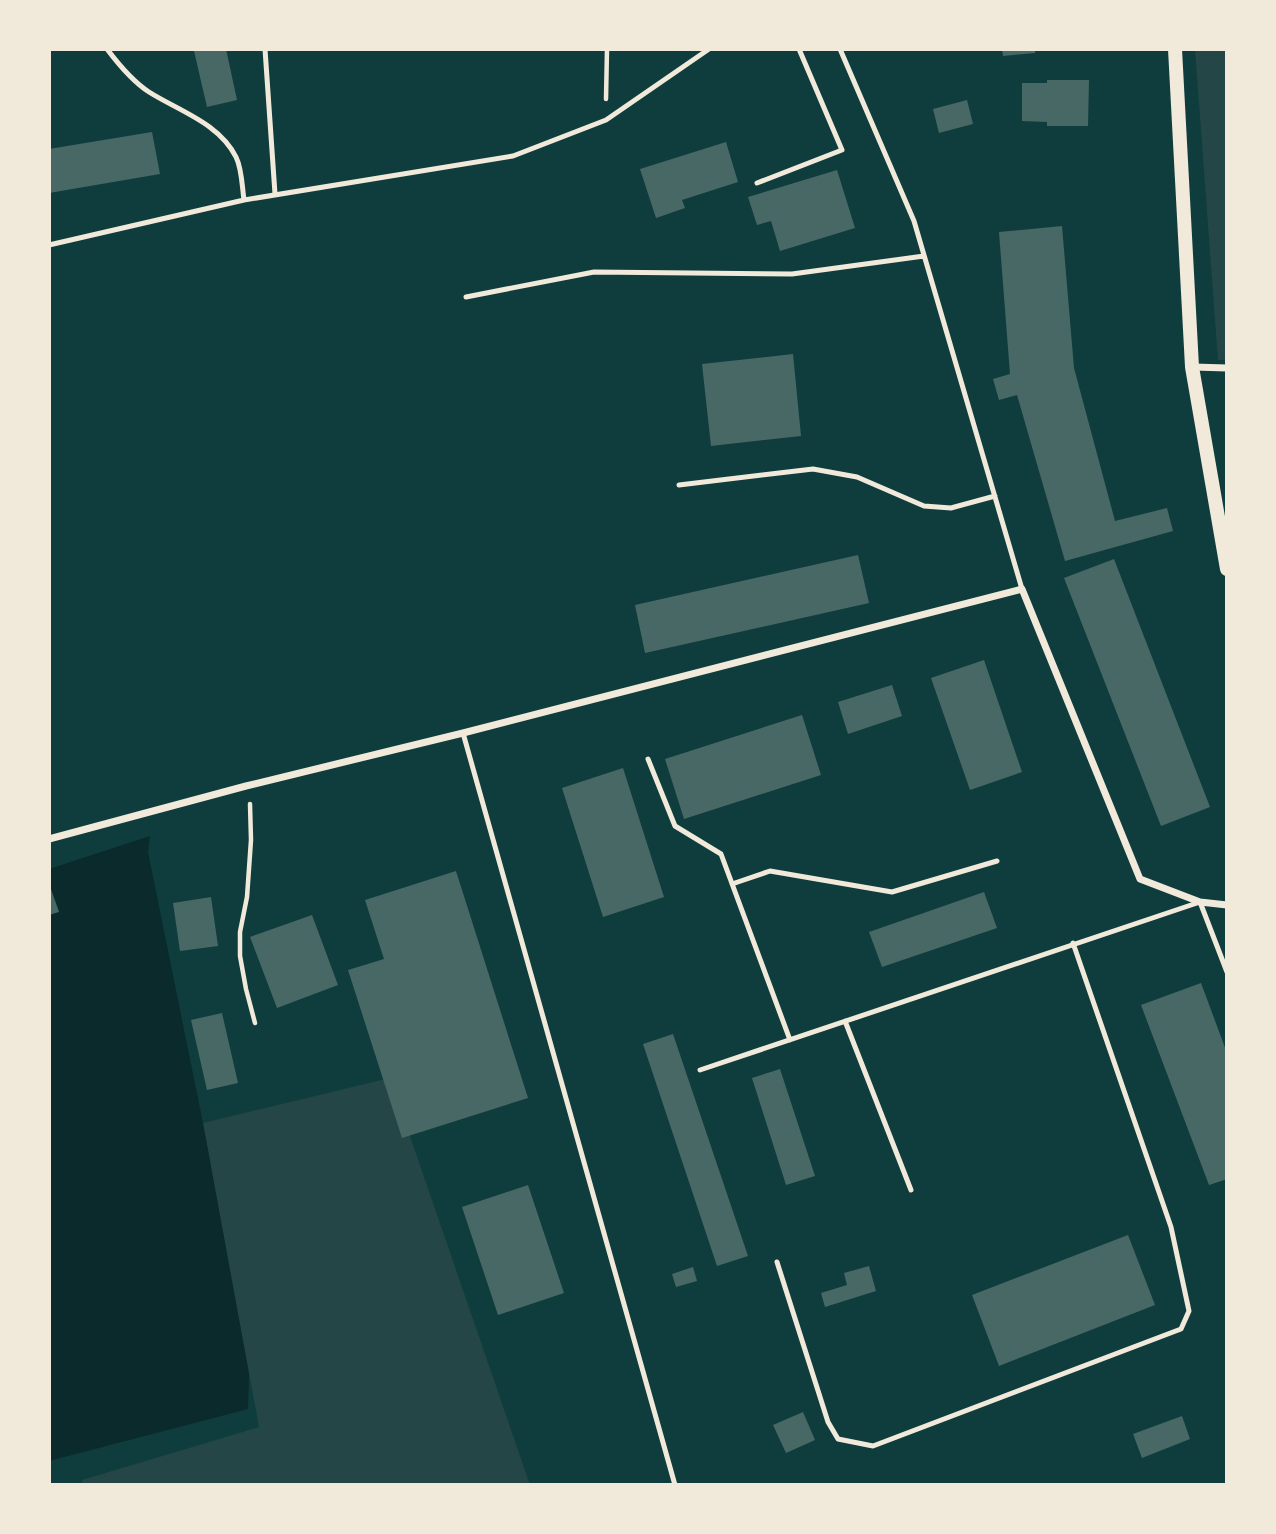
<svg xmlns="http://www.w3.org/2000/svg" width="1276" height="1534" viewBox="0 0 1276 1534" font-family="'Archivo Narrow',sans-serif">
<rect width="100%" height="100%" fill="#0f3d3e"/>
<!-- green -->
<path fill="#244646" d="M1195,49h32v311h-9z
M390,1078l140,407h-447l-1,-5 177,-53 -56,-304z"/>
<!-- water -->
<path fill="#0a2a2b" d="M150,836l-2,16 55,271 46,251 -1,35 -199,52v-546l10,-4 -10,-29v-13z"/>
<!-- building -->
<path fill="#486865" d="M205,49h21l11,51 -30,7 -13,-56z
M1002,49h33v4l-32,3z
M1047,80h42l-1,46h-41v-4l-25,-1v-38h25z
M967,100l6,24 -34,9 -6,-24z
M152,132l8,42 -111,19v-44z
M726,142l12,40 -56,18 3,8 -29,10 -16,-49z
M837,170l18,58 -75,23 -9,-30 -14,4 -9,-28z
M1062,226l12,142 41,153 52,-13 6,23 -108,30 -48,-166 -18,5 -6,-21 17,-5 -11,-142z
M793,354l8,82 -90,10 -9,-82z
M858,555l11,48 -224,50 -10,-48z
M1114,559l96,248 -49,19 -97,-248z
M984,660l38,112 -52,18 -39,-112z
M892,685l10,31 -54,18 -10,-32z
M802,715l19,60 -137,44 -19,-60z
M623,768l41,129 -61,20 -41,-129z
M456,871l72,227 -126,40 -54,-168 36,-11 -19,-59z
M49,884l10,28 -10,3z
M984,892l13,36 -115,39 -13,-35z
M211,897l7,49 -38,5 -7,-48z
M312,915l26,70 -61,23 -27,-71z
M1201,983l26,70v126l-18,6 -68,-180z
M222,1013l16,70 -31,7 -16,-70z
M673,1034l75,222 -31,10 -74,-222z
M780,1069l35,107 -29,9 -34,-107z
M528,1185l36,108 -66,22 -36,-108z
M1128,1235l27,70 -156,61 -27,-71z
M869,1266l7,25 -51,16 -4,-14 26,-8 -3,-12z
M693,1267l4,14 -21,6 -4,-13z
M803,1412l12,28 -29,13 -13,-28z
M1182,1416l8,23 -48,19 -9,-24z"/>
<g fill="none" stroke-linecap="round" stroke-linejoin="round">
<!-- path -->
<path stroke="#f1e9da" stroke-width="4.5" d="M606,99l1,-50
M250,804l1,36 -4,57 -7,35v24l6,33 9,34"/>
<!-- service -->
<path stroke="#f1e9da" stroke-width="5" d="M107,49c12,16 25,32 42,43 30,19 70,31 87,65 6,12 6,29 8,43
M265,49l10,145
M840,49l74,172 108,368
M757,183l85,-33 -43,-101
M49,245l195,-45 269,-44 93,-36 103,-71
M466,297l128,-25 198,2 132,-18
M679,485l134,-16 44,8 67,29 27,2 44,-12
M463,733l212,752
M648,759l27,67 46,28 69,186
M732,884l38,-13 122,21 105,-31
M845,1021l66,169
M700,1070l500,-168 27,70
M777,1262l51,160 10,17 35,7 308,-117 8,-18 -18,-84 -98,-284"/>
<!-- minor -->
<path stroke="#f1e9da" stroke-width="7" d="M1193,367l34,1
M49,839l197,-53 217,-53 559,-144 118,290 60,23 27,3"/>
<!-- secondary -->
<path stroke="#f1e9da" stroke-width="14" d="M1175,49l17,318 35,202"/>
</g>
<!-- border -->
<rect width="1276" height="1534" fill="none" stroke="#f1e9da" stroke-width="102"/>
</svg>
